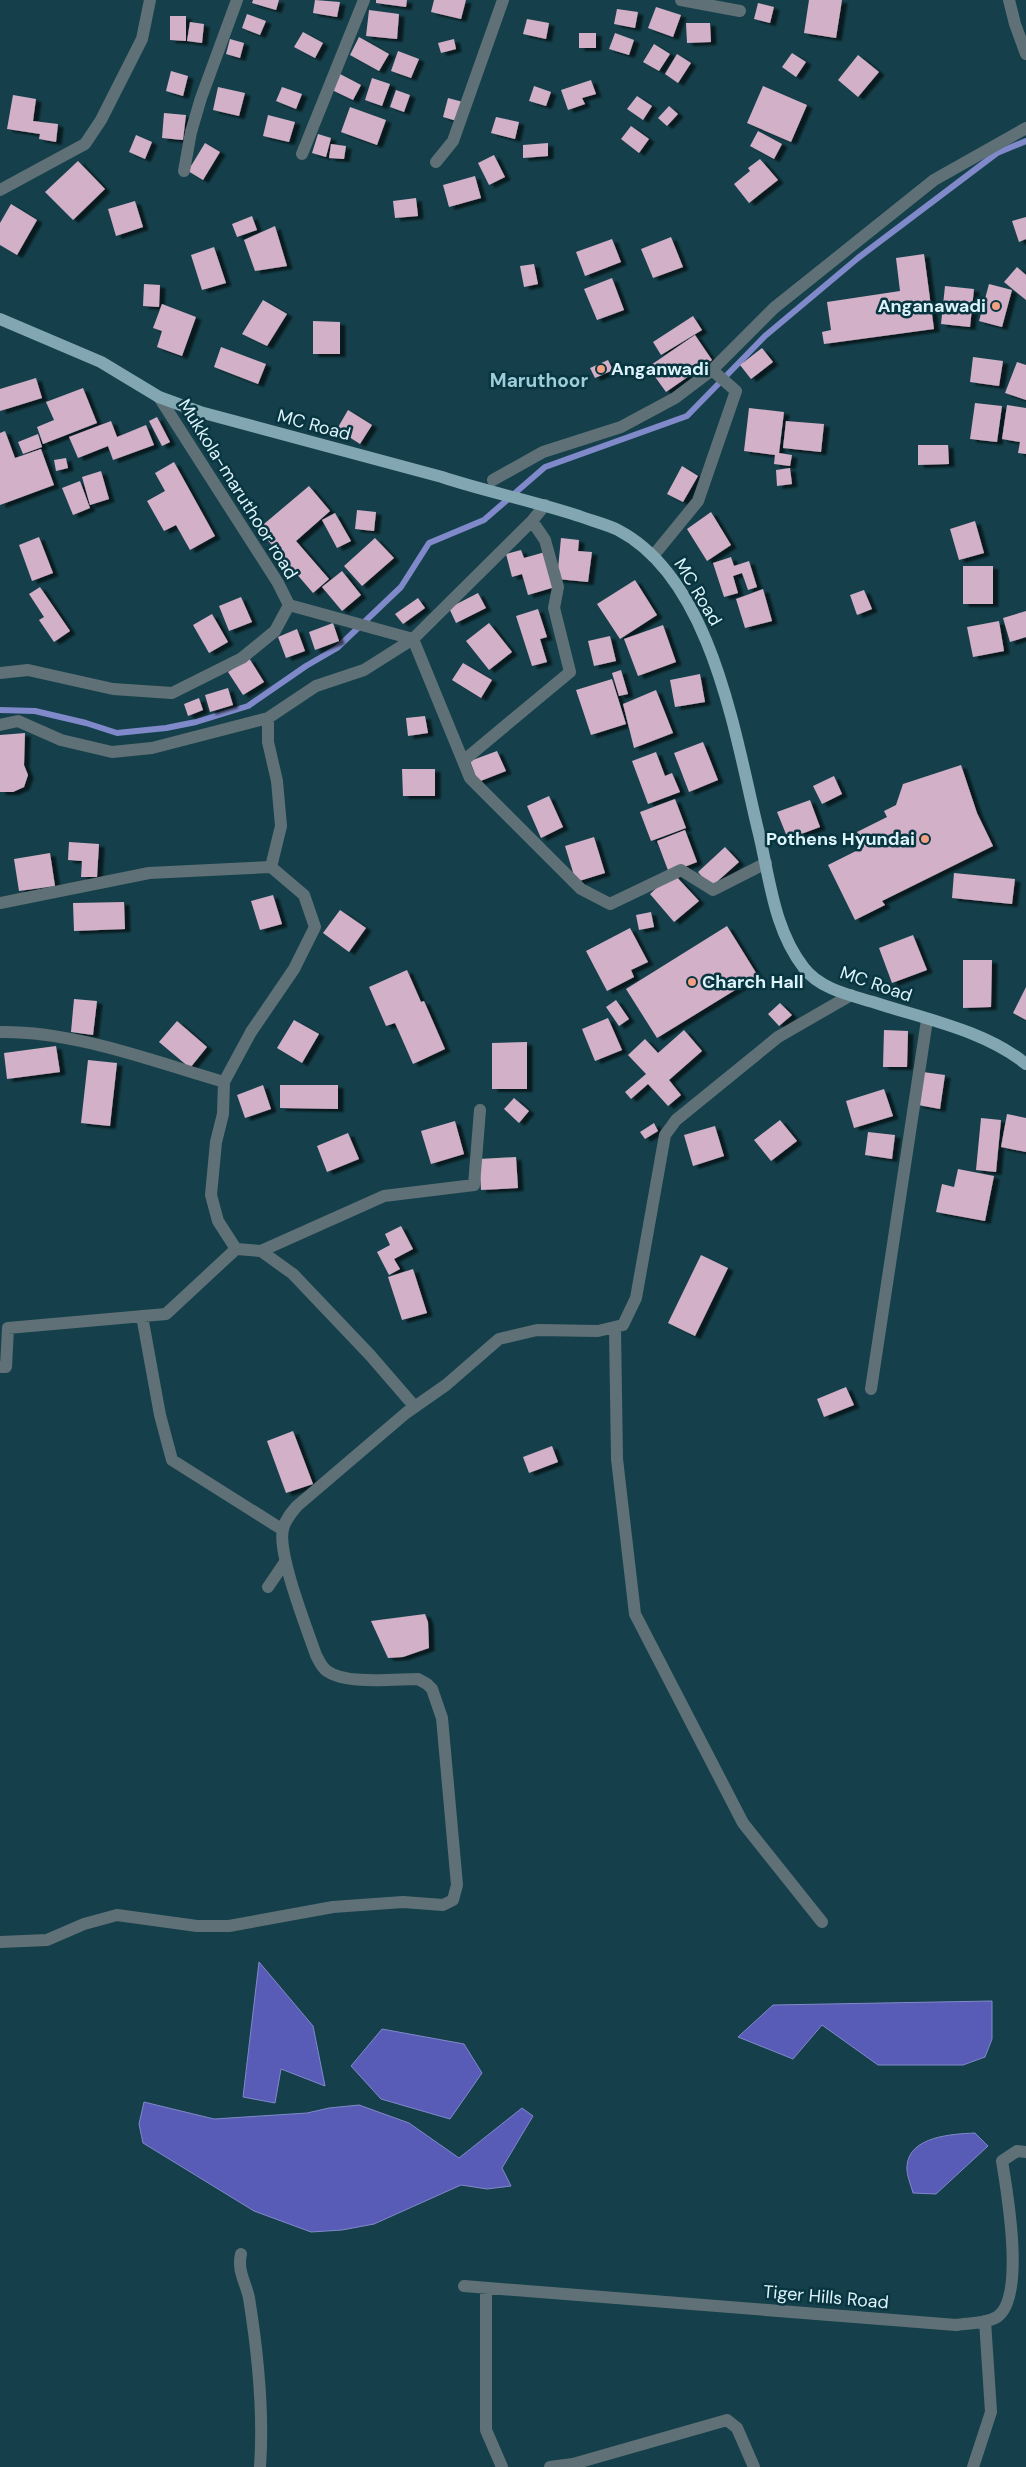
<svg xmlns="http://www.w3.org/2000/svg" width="1026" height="2467" viewBox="0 0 1026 2467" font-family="'DM Sans',sans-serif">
<defs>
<filter id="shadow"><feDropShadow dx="5.5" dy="3" stdDeviation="1" flood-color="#0009"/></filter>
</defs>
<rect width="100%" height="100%" fill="#15404b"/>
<!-- water -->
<path fill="#585cb6" stroke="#8089ca" d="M259,1962l54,64 12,60 -44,-17 -6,34 -32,-6z
M992,2001v38l-7,18 -22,8h-85l-56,-40 -29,34 -55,-22 35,-32z
M382,2029l82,15 18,29 -32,46 -69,-20 -30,-33z
M144,2102l70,17 93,-6 22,-5 30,-3 50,18 50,35 63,-50 11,8 -31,52 9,18 -24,3 -26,-4 -87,39 -32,6 -31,2 -57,-21 -111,-68 -4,-19z
M975,2133l13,13 -52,48 -23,-1c-2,-8 -7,-19 -6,-27 2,-30 46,-32 68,-33z"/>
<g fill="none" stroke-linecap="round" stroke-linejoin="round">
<!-- stream -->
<path stroke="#8089ca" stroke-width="6" d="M0,710l35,1 51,12 31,10 49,-5 30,-6 52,-16 58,-40 31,-18 64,-61 28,-44 55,-23 61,-53 142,-51 78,-80 93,-78 139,-105 29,-12"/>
</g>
<!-- building -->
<path fill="#d2b0c7" filter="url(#shadow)" d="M253,0h26l-3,10 -24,-7z
M315,0l25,2 -3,15 -24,-4z
M376,0h31l-1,7 -30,-4z
M434,0h32l-5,19 -30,-7z
M809,0h33l-6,38 -32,-5z
M758,3l16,4 -4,16 -16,-4z
M656,7l25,8 -8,22 -25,-9z
M617,9l21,3 -3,16 -21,-4z
M369,10l30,4 -2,25 -31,-3z
M247,14l19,7 -6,14 -18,-7z
M170,16h16v25l-16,-1z
M527,19l22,4 -3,16 -23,-5z
M190,22l14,2 -2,19 -15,-2z
M686,23h24l1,19 -24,1z
M303,32l20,11 -8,15 -21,-11z
M579,33h17v15h-17z
M615,33l19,7 -5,15 -20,-6z
M359,37l30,17 -10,17 -29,-16z
M230,39l14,4 -4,15 -14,-4z
M454,39l2,10 -15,4 -3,-10z
M654,44l16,10 -11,17 -16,-9z
M398,51l21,8 -8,19 -20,-7z
M792,53l14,9 -10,15 -14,-10z
M677,54l14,9 -13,20 -13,-9z
M858,55l21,17 -21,25 -20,-17z
M171,71l17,5 -5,20 -17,-5z
M340,74l21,11 -8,15 -21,-10z
M372,78l18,6 -8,22 -17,-6z
M591,80l5,14 -14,4 3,6 -17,6 -7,-20z
M534,86l17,6 -5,14 -17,-5z
M763,86l44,19 -16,37 -44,-19z
M218,87l27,6 -6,23 -26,-6z
M282,87l20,7 -6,15 -20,-8z
M396,90l14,5 -6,17 -14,-5z
M13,95l23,4 -3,22 25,3 -2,18 -17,-3 1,-5 -33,-5z
M637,96l15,10 -9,14 -16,-11z
M448,98l15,4 -6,19 -14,-4z
M669,106l9,8 -11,12 -9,-8z
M350,107l36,13 -9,25 -36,-13z
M164,113l22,2 -3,25 -21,-2z
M268,115l27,7 -6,20 -26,-6z
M496,117l23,5 -4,17 -24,-6z
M631,126l18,13 -10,14 -18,-14z
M758,131l24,13 -8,15 -24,-13z
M318,134l13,4 -5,19 -14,-4z
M136,135l16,7 -7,17 -16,-7z
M205,143l15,9 -17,28 -15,-9z
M548,143v13l-25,2v-13z
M331,144l15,2 -2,13 -15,-1z
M494,155l11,22 -16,8 -11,-22z
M760,159l18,21 -29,23 -15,-19 16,-13 -2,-3z
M78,161l27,28 -32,31 -28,-28z
M475,176l6,22 -32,9 -6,-22z
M416,198l2,18 -23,2 -2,-17z
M135,201l8,26 -27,9 -8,-27z
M11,204l26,16 -20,35 -17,-10v-22z
M252,216l5,14 -20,7 -5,-13z
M1026,217v22l-7,3 -7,-21z
M275,226l12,40 -32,5 -11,-31z
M671,237l12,30 -30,11 -12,-29z
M612,239l9,23 -36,14 -9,-24z
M214,247l12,36 -24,7 -11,-35z
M924,254l10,75 -110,15 -2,-12 9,-2 -4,-28 73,-11 -4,-33z
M534,264l4,20 -14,3 -4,-21z
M1017,267l9,8v25l-22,-18z
M612,278l12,32 -27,10 -13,-31z
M144,284l16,1 -1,22 -16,-1z
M989,284l23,6 -10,37 -23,-6z
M945,286l29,3 -4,38 -29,-3z
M263,300l24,14 -20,32 -25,-12z
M162,304l34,13 -14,39 -25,-9 5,-16 -9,-3z
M693,316l9,14 -41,25 -8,-13z
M313,321l27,1v32h-27z
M695,335l17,25 -46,32 -18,-25z
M221,347l45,17 -8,20 -44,-17z
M762,348l11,14 -22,17 -11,-14z
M973,357l30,4 -4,25 -29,-4z
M608,360l5,10 -18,8 -5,-10z
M1017,362l9,3v35l-21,-7z
M36,378l6,20 -42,13v-22z
M83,388l14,35 -54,21 -6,-17 17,-7 -8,-18z
M975,403l27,3 -5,36 -27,-3z
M1007,405l19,3v46l-8,-1 2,-11 -18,-3z
M749,408l35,4 -5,41 13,2 -2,11 -16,-2 1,-9 -31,-4z
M348,410l24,15 -12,19 -23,-15z
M157,417l13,25 -8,4 -13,-25z
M111,421l6,16 29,-12 8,20 -41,15 -5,-14 -30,12 -9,-21z
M786,421l38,3 -3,28 -38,-4z
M5,431l10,27 26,-9 13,36 -54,20v-72z
M38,434l4,13 -19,7 -5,-12z
M918,445h30l1,19 -31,1z
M66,458l2,10 -12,3 -2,-11z
M174,462l41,74 -25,14 -14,-25 -12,6 -17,-30 18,-10 -10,-18z
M682,466l16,10 -15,26 -16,-8z
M790,468l2,16 -15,2 -1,-16z
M101,471l8,28 -19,6 -8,-28z
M80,481l10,27 -17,7 -11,-27z
M309,486l21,25 -34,30 33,38 -16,14 -55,-64z
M357,510l19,2 -2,19 -19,-2z
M711,512l20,33 -24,16 -20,-32z
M335,513l16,28 -14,7 -15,-28z
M975,521l9,32 -25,7 -9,-31z
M39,537l14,36 -21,8 -13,-36z
M375,538l19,20 -32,28 -18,-20z
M561,538l18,2 -1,11 14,1 -4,30 -31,-3z
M521,550l3,8 21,-6 10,35 -27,8 -6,-21 -10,3 -6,-23z
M731,557l3,9 15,-5 8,26 -9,3 -6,-17 -9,3 5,17 -14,4 -11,-34z
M963,566h30v38h-30z
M342,571l19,24 -19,16 -20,-24z
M635,580l22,35 -37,24 -23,-35z
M40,587l30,44 -16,11 -15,-22 5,-3 -15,-23z
M763,589l9,32 -27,7 -9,-29z
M864,590l8,19 -15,6 -7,-20z
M478,593l8,15 -30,15 -7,-15z
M241,597l11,25 -23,9 -10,-25z
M418,598l7,10 -22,16 -8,-10z
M538,609l9,28 -7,2 7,23 -15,4 -16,-50z
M1026,611v26l-16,5 -7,-24z
M212,614l16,28 -19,11 -16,-28z
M999,621l5,30 -31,6 -6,-30z
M333,623l6,18 -24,9 -6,-18z
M489,623l23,29 -23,18 -23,-29z
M663,625l13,37 -38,14 -14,-37z
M297,629l8,22 -19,7 -8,-21z
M610,636l6,25 -22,5 -6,-25z
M249,658l15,24 -21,13 -15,-23z
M463,663l29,17 -11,18 -29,-18z
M621,670l7,24 -9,2 -7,-23z
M700,674l5,28 -30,5 -5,-27z
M612,679l14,45 -35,11 -15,-45z
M228,688l5,17 -23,7 -5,-17z
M656,690l17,43 -39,15 -11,-44z
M199,698l4,12 -15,6 -4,-12z
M425,716l3,17 -20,3 -2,-18z
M25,733l-1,32 4,10 -4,12 -11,5h-13v-57z
M703,742l15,38 -29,12 -15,-39z
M497,751l9,20 -28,11 -8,-21z
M656,752l9,24 7,-3 8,19 -32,12 -16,-43z
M961,765l16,48 16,33 -111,55 3,4 -30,15 -27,-55 36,-18 -7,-15 30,-15 -3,-6 12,-6 7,-21z
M402,769h33v27h-32z
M834,776l8,18 -20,10 -9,-18z
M549,796l14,31 -22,11 -14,-32z
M675,799l11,29 -35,13 -11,-29z
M810,800l10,27 -32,12 -11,-27z
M685,830l12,32 -28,11 -12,-32z
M594,837l11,36 -29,9 -11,-36z
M69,842l30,2 -2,33h-16l1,-16 -14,-1z
M725,847l14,15 -28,25 -13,-15z
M50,853l5,33 -36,5 -5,-32z
M673,873l26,28 -25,21 -24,-28z
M954,873l61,6 -3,25 -60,-6z
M273,895l9,29 -22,6 -9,-29z
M124,902l1,27 -51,2 -1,-28z
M340,910l26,18 -17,24 -26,-19z
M651,912l3,15 -15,3 -3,-15z
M727,926l31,50 -101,62 -31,-49z
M630,928l18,34 -17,8 3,7 -27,14 -21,-40z
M913,935l14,35 -35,13 -13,-35z
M963,960h29l-1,47 -28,1z
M407,970l14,32 3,-1 21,48 -32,15 -18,-41 -9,3 -17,-39z
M1026,987v33l-13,-7z
M74,999l23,2 -4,34 -22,-3z
M616,1000l13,19 -10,7 -13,-19z
M780,1003l12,12 -13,11 -11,-12z
M608,1018l14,32 -27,11 -13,-32z
M294,1020l25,14 -17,29 -25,-15z
M177,1021l30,26 -17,21 -31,-26z
M684,1030l18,21 -33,29 12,15 -13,11 -20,-22 -17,15 -6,-7 21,-18 -18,-19 17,-16 13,14z
M884,1030l24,1 -1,36h-24z
M527,1042v47h-35v-46z
M56,1046l4,26 -53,7 -3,-26z
M88,1060l29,3 -7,63 -29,-3z
M923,1072l22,3 -5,34 -22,-4z
M263,1085l8,24 -26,9 -8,-23z
M280,1085h58v24l-58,-1z
M884,1089l9,27 -39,12 -8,-27z
M514,1098l15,13 -10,12 -15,-14z
M1007,1114l19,4v34l-25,-5z
M981,1118l20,2 -5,52 -20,-2z
M780,1120l17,21 -26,20 -17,-21z
M455,1121l9,33 -33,10 -10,-33z
M654,1123l4,8 -13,8 -5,-7z
M715,1126l9,30 -31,10 -9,-31z
M868,1132l27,3 -3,24 -27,-4z
M348,1133l11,26 -32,13 -10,-26z
M516,1157l2,31 -37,2 -2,-31z
M958,1169l36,7 -9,45 -49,-9 6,-28 12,3z
M401,1226l12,23 -19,10 6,10 -11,6 -12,-23 13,-7 -5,-11z
M701,1255l27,13 -33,68 -27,-13z
M413,1269l14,44 -25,7 -14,-43z
M846,1387l8,18 -30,12 -7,-18z
M293,1431l20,53 -27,9 -19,-52z
M552,1446l6,16 -29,11 -6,-16z
M425,1614l3,8 1,26 -26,9 -15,1 -17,-37z"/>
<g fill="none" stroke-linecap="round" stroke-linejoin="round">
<!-- minor -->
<path stroke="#5f7176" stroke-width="12" d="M681,0l59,11
M1009,0l6,24 11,30
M302,154l62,-154
M436,162l17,-21 50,-141
M184,171l7,-39 10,-34 36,-98
M493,480l50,-28 78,-25 54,-29 37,-28 62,-62 160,-128 92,-52
M653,556l45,-55 38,-110 -24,-21
M289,605l124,34
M413,639l57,139 111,111 29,15 71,-34 32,20 53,-27
M268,718v24l9,39 4,45 -10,41 33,28 11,32 -21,42 -43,63 -27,50 -1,32 -7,28 -5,53 7,26 18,28 25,2 32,23 77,81 45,52
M0,725l18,-4 43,19 51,12 40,-4 116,-30 48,-32 48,-16 49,-31 119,-118 13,-16
M463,761l107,-89 -16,-64 4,-21 -13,-47 -13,-19
M0,903l149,-30 122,-6
M0,1032c75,-1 152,29 224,50
M261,1251l123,-55 90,-11 6,-75
M142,1316l18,99 12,45 111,70
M615,1329l2,130 18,155 108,209 79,99
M0,1367h6l2,-39 158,-14 70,-65
M871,1389l56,-369
M268,1587l17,-25
M0,1942l47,-2 37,-16 33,-9 80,11h32l104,-19 70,-5 40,3 10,-5 4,-15 -15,-167 -10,-29 -5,-5 -9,-5c-23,0 -72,6 -91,-8 -5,-3 -8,-10 -11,-16 -9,-26 -39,-102 -33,-126 2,-9 8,-16 14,-23l109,-93 40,-28 53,-46 38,-9 61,1 25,-6 13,-27 29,-163 11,-15 102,-83 73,-42
M241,2254c-4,17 5,29 8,44 9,56 15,113 11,169
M464,2286l492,39c12,-2 29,-1 41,-8 29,-20 10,-125 5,-156l15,-10 9,1
M486,2288v142l16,37
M550,2467l23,-3 154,-44 10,8 17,39
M973,2467l18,-55 -6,-91"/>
<!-- tertiary -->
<path stroke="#5f7176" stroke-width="12" d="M0,190l85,-46 16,-24 41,-81 8,-39
M0,673l28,-3 85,19 59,4 70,-35 33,-27 14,-26 -11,-22 -119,-186"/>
<!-- primary -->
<path stroke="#82a7b2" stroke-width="12" d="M0,319l101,43 58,35 41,15 242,65c45,15 92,24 137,39 13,5 27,8 39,14 94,49 117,205 140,300 12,48 15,98 46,138 16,21 46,27 69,34 51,17 111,28 153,62"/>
</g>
<!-- markers -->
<g fill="#f39f84" stroke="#083540" stroke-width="2">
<circle cx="996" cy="306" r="5"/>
<circle cx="601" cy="369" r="5"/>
<circle cx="925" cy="839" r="5"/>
<circle cx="692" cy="982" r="5"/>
</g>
<g text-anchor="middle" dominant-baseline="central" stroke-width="5" stroke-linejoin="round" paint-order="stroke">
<!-- poi labels -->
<g font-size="18" font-weight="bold" fill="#ddf3fa" stroke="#083540" text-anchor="end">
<text x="986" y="306">Anganawadi</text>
<text x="611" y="369" text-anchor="start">Anganwadi</text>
<text x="915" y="839">Pothens Hyundai</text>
<text x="702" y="982" text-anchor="start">Charch Hall</text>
</g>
<!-- street labels -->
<g font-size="18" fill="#ddf3fa" stroke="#083540">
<text transform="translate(314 425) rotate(15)">MC Road</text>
<text transform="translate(238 489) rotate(58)">Mukkola-maruthoor road</text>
<text transform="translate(698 592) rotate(59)">MC Road</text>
<text transform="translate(876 984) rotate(19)">MC Road</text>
<text transform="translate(826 2297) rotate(5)">Tiger Hills Road</text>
</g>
<!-- neighbourhood labels -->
<g font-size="19" font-weight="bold" fill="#9fccd9" stroke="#083540">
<text x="539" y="380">Maruthoor</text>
</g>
</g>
</svg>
